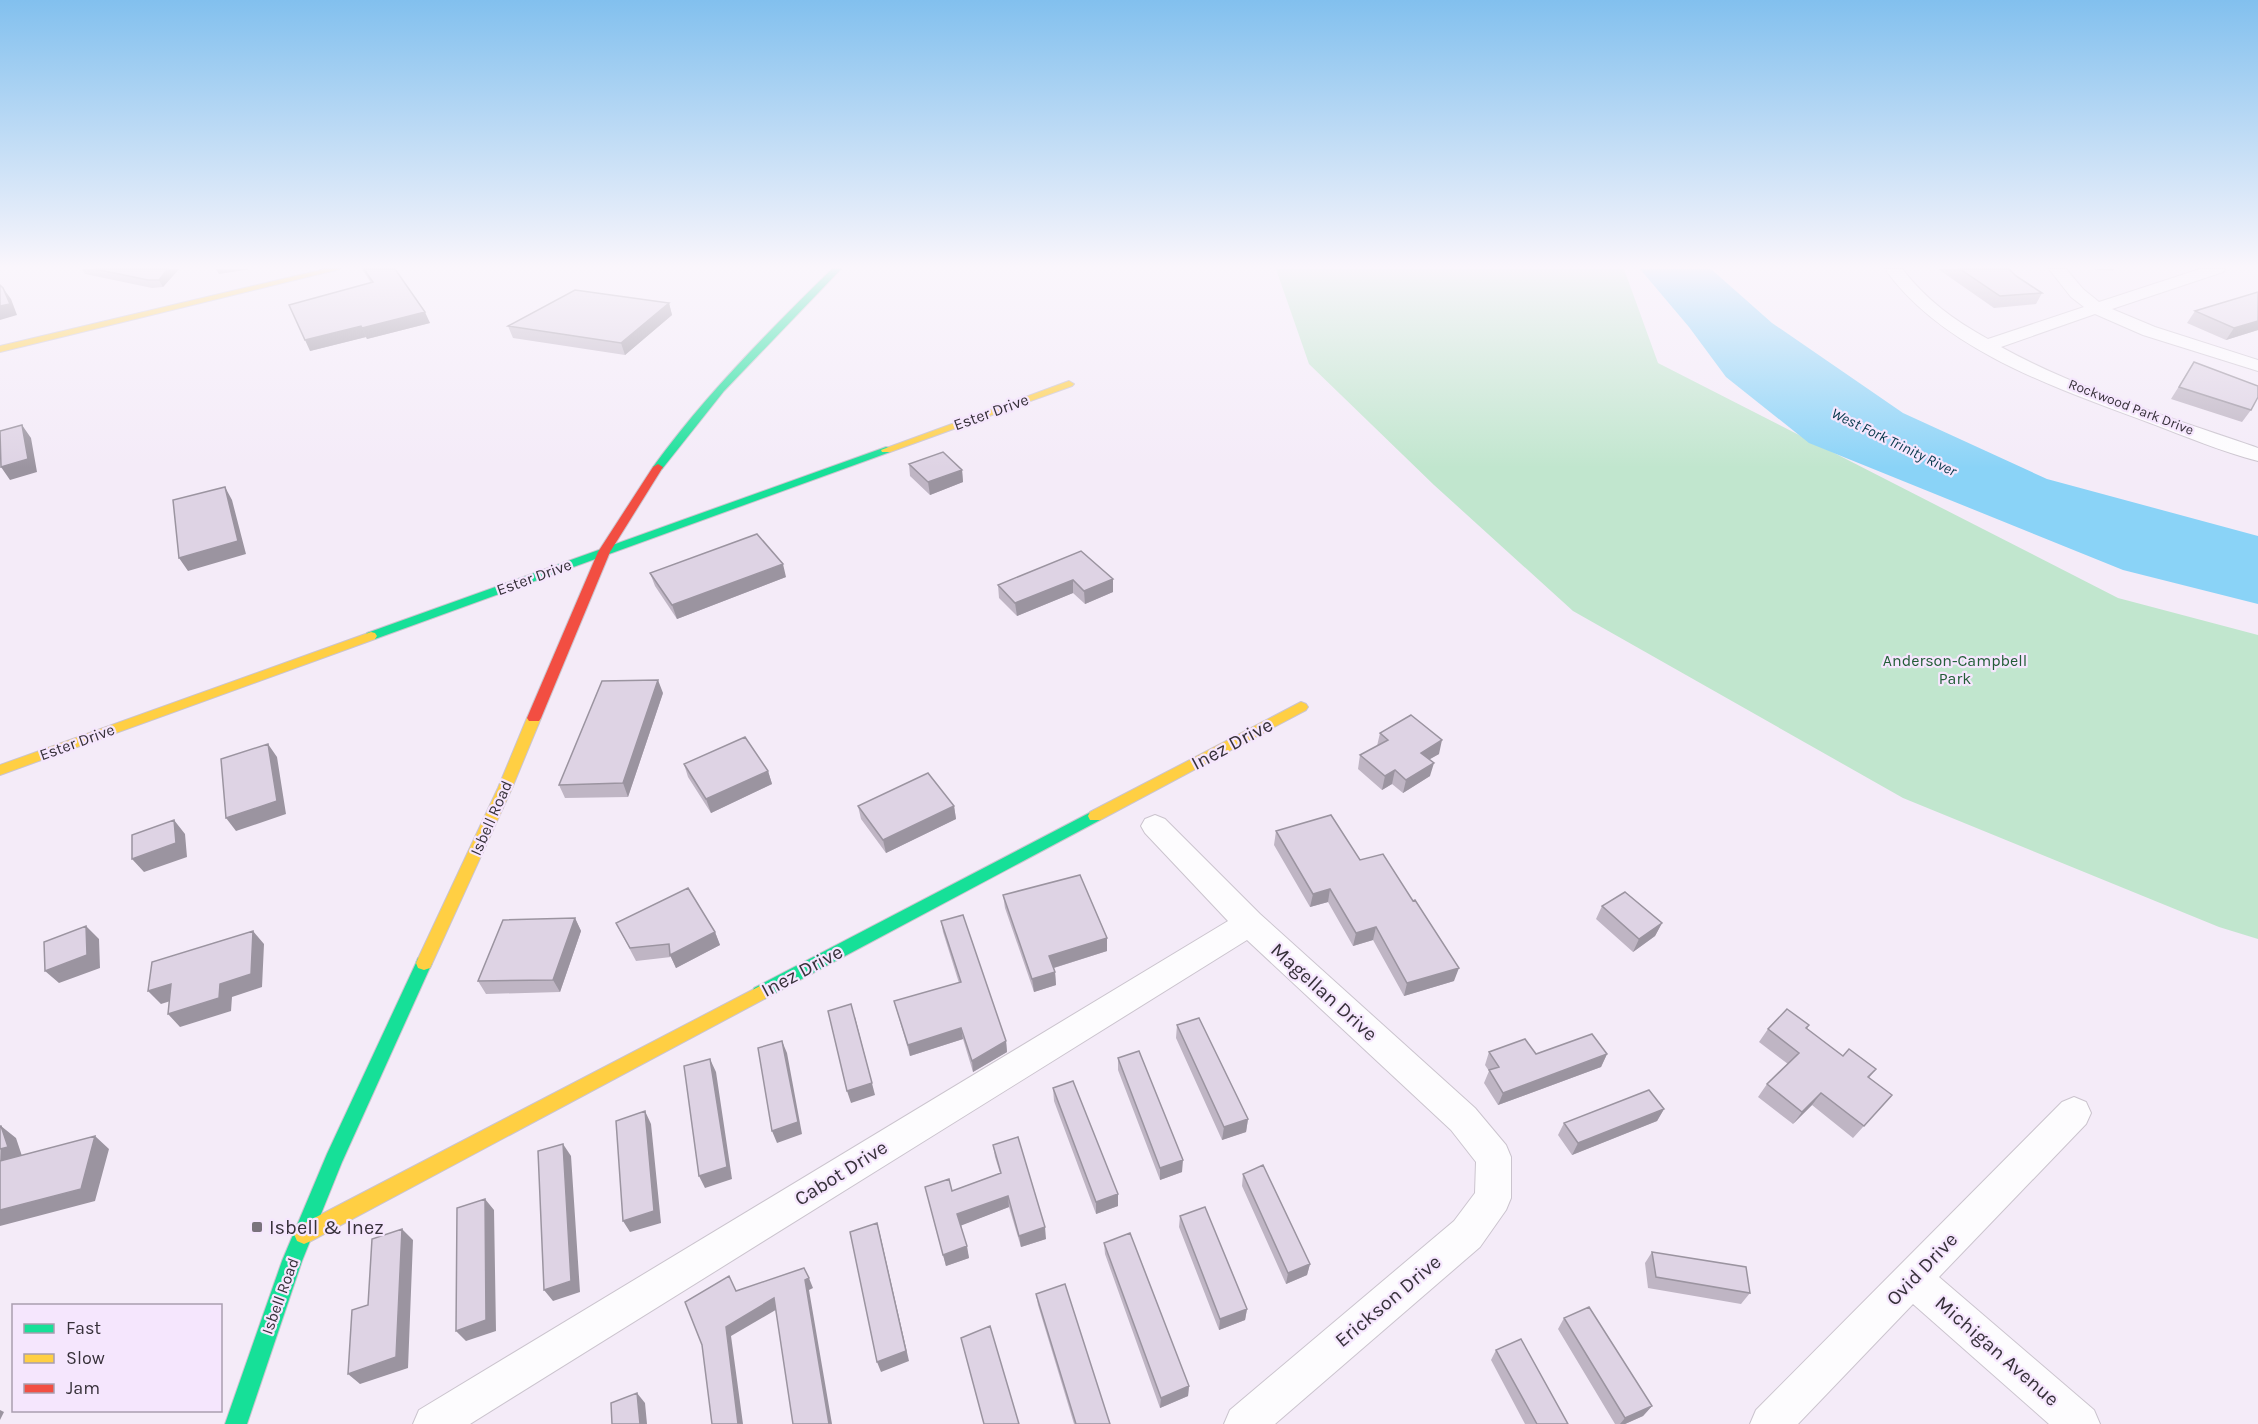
<svg xmlns="http://www.w3.org/2000/svg" width="2258" height="1424" viewBox="0 0 2258 1424" font-family="Karla,sans-serif">
<rect width="100%" height="100%" fill="#f4ebf8"/>
<!-- green -->
<path fill="#c1e6ce" d="M1276,269h348l34,94 460,235 140,37v304l-39,-12 -316,-129 -330,-187 -139,-126 -125,-121z"/>
<!-- water -->
<path fill="#8ad3f7" d="M1640,269h71l61,54 131,90 144,66 211,57v68l-135,-34 -314,-127 -83,-66 -37,-50z"/>
<g fill="none" stroke-linecap="round" stroke-linejoin="round">
<defs>
<path id="street" d="M1885,269h17c26,32 50,50 86,70l96,-32 -13,-10 -22,-28h17l17,20 16,13 101,-33h25l-2,3 -111,37 43,18 103,33v11l-115,-36 -48,-21 -94,33c80,44 171,71 257,101v13c-36,-9 -73,-25 -108,-38 -91,-34 -207,-72 -265,-154z
M1155,815l10,4 95,95 215,194 31,37 5,12v41l-5,12 -26,37 -205,177h-51l6,-14 224,-189 21,-28 1,-31 -25,-32 -204,-190 -777,484h-57l6,-14 809,-489 -83,-88 -4,-7 4,-7z
M2074,1097l12,5 5,11 -5,11 -147,153 155,133 6,14h-51l-136,-120 -115,120h-48l6,-14 306,-308z"/>
<path id="fast" d="M832,269h9l-117,122 -62,78h-8l-1,-2c52,-72 116,-136 179,-198z
M886,447l4,1v4l-515,187h-8l-2,-3 2,-3z
M1095,810l5,2 2,4 -2,4 -334,178 -6,2 -6,-2 -2,-5 2,-5z
M424,956l6,2 2,5 -90,199 -40,99 -55,163h-22l57,-163 45,-107 89,-191 2,-5z"/>
<path id="slow" d="M325,269h15l-340,83v-6z
M1069,381l5,3 -2,2 -182,66h-8l-1,-2z
M371,632l4,1 2,3 -2,3 -375,136v-10z
M1301,702l5,2 2,3 -2,3 -206,110h-10l-2,-4 2,-4z
M534,713l7,5 -29,70 -82,180 -6,2 -6,-2 -2,-5 82,-175 29,-70z
M760,986l6,2 2,5 -2,5 -455,243 -7,3 -7,-3 -3,-7 3,-7z"/>
<path id="jam" d="M658,464l5,3 -53,85 -69,166 -2,3h-10l-2,-3 71,-166 55,-85z"/>
</defs>
<!-- street casing -->
<use href="#street" stroke="#cbc4ce" stroke-width="2"/>
<!-- fast casing -->
<use href="#fast" stroke="#cbc4ce" stroke-width="2"/>
<!-- slow casing -->
<use href="#slow" stroke="#cbc4ce" stroke-width="2"/>
<!-- jam casing -->
<use href="#jam" stroke="#cbc4ce" stroke-width="2"/>
<!-- street -->
<use href="#street" fill="#fdfcfe" fill-rule="evenodd"/>
<!-- fast -->
<use href="#fast" fill="#16e098" fill-rule="evenodd"/>
<!-- slow -->
<use href="#slow" fill="#ffcf43" fill-rule="evenodd"/>
<!-- jam -->
<use href="#jam" fill="#f24e42" fill-rule="evenodd"/>
</g>
<!-- wall -->
<path fill="#bfb5c4" d="M82,269h97l-16,18 -11,1 -67,-14z
M362,269h33l35,54 -63,16 -1,-2 -56,14 61,-68z
M1938,269h71l7,7 26,17 -6,11 -42,4z
M2090,269h24l-1,2z
M2258,292v38l-32,10 -39,-17 8,-12z
M669,303l3,12 -47,40 -112,-17 -5,-12z
M2194,362l57,48 -9,12 -71,-23z
M909,464l53,6 1,12 -33,13 -20,-19z
M1081,551l32,28v13l-28,12 -12,-11 -56,23 -18,-18 -1,-13z
M650,573l136,4 -109,42 -22,-33z
M663,693l-35,104 -63,1 -6,-13z
M1380,733l59,21 -10,5 1,17 -27,17 -11,-9 -10,6 -24,-21 2,-14 17,-9z
M684,764l84,7 4,13 -61,29 -23,-36z
M858,806h96l2,13 -70,34 -25,-34z
M1276,831l84,29 53,41 41,80 -50,15 -31,-56 -20,6 -25,-44 -18,5 -36,-62z
M1003,895l104,43v13l-53,17 1,4 1,13 -22,7 -29,-84z
M1602,906l60,17 -7,13 -22,16 -37,-33z
M575,918l6,13 -21,61 -74,2 -8,-13z
M941,921l65,120 1,11 -34,20 -10,-33 -53,17 -16,-55 65,-18 -16,-51z
M616,923l99,9 5,13 -44,23 -5,-11 -35,4z
M1177,1025l71,94 -2,13 -24,8 -46,-102z
M1809,1025l-2,4 36,27 33,13 -7,9 23,17 -39,43 -41,-33 -19,19 -35,-27 9,-13 21,-20 -29,-22 9,-13z
M1489,1052l47,2h71l-6,13 -103,38 -14,-22 5,-12 -4,-6z
M1118,1058l64,114 -22,8 -42,-110z
M1053,1088l65,106v12l-22,8 -42,-113z
M1664,1109l-7,12 -85,34 -14,-20 6,-12z
M993,1145l53,94 -25,8 -12,-40 -48,18 8,33 -23,8 -21,-79 27,4 48,-18 -5,-16z
M1243,1174l67,90 -3,11 -21,9 -44,-98z
M1180,1216l67,93 -2,11 -26,10 -40,-103z
M1104,1243l85,143 -1,10 -28,12 -55,-154z
M1652,1252l98,41 -9,11 -93,-16 -3,-25z
M1036,1294l74,130h-36l-36,-119z
M1564,1318l88,88 -9,10 -18,8h-10l-57,-95z
M1496,1350l72,74h-43l-34,-64z"/>
<!-- shaded-wall -->
<path fill="#9b94a0" d="M168,269h11l-16,18 -4,-7z
M216,269h34l-31,5z
M3,288l8,11 6,16 -17,5v-14z
M669,303l3,12 -47,40 -4,-12z
M425,312l5,11 -63,16 -5,-11z
M2258,321v9l-32,10 8,-12z
M361,326l5,11 -56,14 -5,-11z
M22,425l9,13 6,34 -27,8 -9,-13z
M962,470l1,12 -33,13 -2,-13z
M225,487l7,13 14,54 -58,17 -9,-13z
M783,564l3,13 -109,42 -5,-14z
M1113,579v13l-28,12 -1,-13z
M1073,580v13l-56,23 -2,-13z
M658,680l5,13 -35,104 -5,-14z
M1442,740l-3,14 -21,12 3,-13z
M268,744l9,13 9,57 -50,17 -10,-13z
M1434,763l-4,13 -27,17 3,-13z
M1395,770l-3,14 -10,6 3,-14z
M768,771l4,13 -61,29 -5,-14z
M954,806l2,13 -70,34 -3,-13z
M174,820l11,14 2,23 -43,15 -12,-13z
M1330,889l-2,13 -18,5 3,-13z
M575,918l6,13 -21,61 -7,-12z
M1662,923l-7,13 -22,16 6,-13z
M86,926l13,13 1,29 -41,15 -14,-12z
M1376,927l-3,13 -20,6 3,-13z
M253,931l11,13 -2,43 -30,10 -1,14 -51,16 -12,-13 52,-30z
M715,932l5,13 -44,23 -6,-13z
M1107,938v13l-57,18 -1,-13z
M1459,968l-5,13 -50,15 3,-13z
M1055,972l1,13 -22,7 -2,-13z
M171,984l12,13 -22,7 -13,-13z
M855,1017l20,78 -24,8 -4,-12z
M961,1028l2,11 -53,17 -2,-11z
M782,1041l5,12 15,81 -25,9 -5,-12z
M1006,1041l1,11 -34,20 -1,-11z
M1607,1054l-6,13 -103,38 5,-12z
M710,1059l6,13 16,107 -27,9 -6,-12z
M1821,1093l-9,12 -19,19 9,-12z
M1664,1109l-7,12 -85,34 6,-12z
M645,1111l6,13 10,99 -31,9 -7,-11z
M1248,1119l-2,13 -24,8 2,-13z
M1,1126l15,12 7,21 -23,8z
M95,1136l14,13 -14,52 -95,25v-16z
M563,1144l8,12 9,136 -27,9 -9,-11z
M1183,1160l-1,12 -22,8v-12z
M1118,1194v12l-22,8v-12z
M1008,1196l1,11 -49,19 -3,-12z
M485,1199l9,11 2,121 -30,10 -10,-10z
M877,1223l3,11 29,127 -28,11 -4,-10z
M1045,1227l1,12 -25,8 -2,-11z
M402,1229l11,11 -5,128 -48,16 -12,-10z
M967,1246l2,12 -23,8 -3,-11z
M1310,1264l-3,11 -21,9 2,-11z
M809,1278l4,10 -4,2 23,134h-3l-24,-144z
M774,1298l5,10 -48,28 12,88h-5l-12,-97z
M1247,1309l-2,11 -26,10 1,-11z
M1189,1386l-1,10 -28,12 1,-10z
M637,1393l8,10 2,21h-7z
M1652,1406l-9,10 -18,8h-5l5,-6z
M0,1410l4,2 -4,8z"/>
<!-- building -->
<path fill="#ded3e4" stroke="#9b94a0" stroke-width="1.5" d="M95,269h73l-9,11h-11z
M364,269h31l30,43 -63,16 -1,-2 -56,14 -16,-35 84,-23z
M1960,269h49l7,7 26,17 -42,3z
M0,285l3,3 7,16 -10,2z
M575,290l94,13 -48,40 -113,-17z
M2258,292v29l-24,7 -39,-17z
M2194,362l64,24v11l-7,13 -72,-23z
M22,425l6,34 -27,8 -1,-36z
M943,452l19,18 -34,12 -19,-18z
M225,487l13,54 -59,17 -6,-58z
M757,534l26,30 -111,41 -22,-32z
M1081,551l32,28 -29,12 -11,-11 -58,23 -17,-18z
M658,680l-35,103 -64,2 43,-104z
M1411,715l31,25 -21,13 13,10 -28,17 -11,-10 -10,6 -25,-21 28,-15 -8,-7z
M745,737l23,34 -62,28 -22,-35z
M268,744l9,57 -51,17 -5,-59z
M928,773l26,33 -71,34 -25,-34z
M1331,815l29,45 23,-6 30,47 2,-1 44,68 -52,15 -31,-56 -20,6 -26,-44 -17,5 -37,-63z
M174,820l2,23 -44,16v-24z
M1080,875l27,63 -58,18 6,16 -23,7 -29,-84z
M688,888l27,44 -45,23 -1,-11 -39,4 -14,-25z
M1625,892l37,31 -23,16 -37,-33z
M963,915l43,126 -34,20 -11,-33 -53,17 -14,-44 67,-19 -20,-61z
M575,918l-22,62 -75,1 25,-61z
M86,926l1,29 -42,16 -1,-29z
M253,931l-2,43 -31,10 -1,14 -51,16 3,-30 -23,7 4,-29z
M851,1004l21,79 -25,8 -19,-80z
M1787,1009l22,16 -3,3 37,28 6,-7 27,20 -8,8 24,18 -28,31 -43,-33 -19,19 -35,-28 32,-31 -31,-24z
M1199,1018l49,101 -24,8 -47,-102z
M1592,1034l15,20 -104,39 -14,-23 10,-3 -10,-15 36,-13 11,15z
M782,1041l16,81 -26,9 -14,-83z
M1139,1051l44,109 -23,8 -42,-110z
M710,1059l17,108 -28,9 -15,-110z
M1073,1081l45,113 -22,8 -43,-114z
M1649,1090l15,19 -86,34 -14,-20z
M645,1111l9,100 -31,10 -7,-100z
M0,1126h1l7,21 -8,2z
M95,1136l-14,53 -81,21v-49z
M1018,1137l27,90 -26,9 -11,-40 -51,18 10,32 -24,9 -18,-68 24,-8 3,12 49,-18 -8,-28z
M563,1144l8,137 -27,9 -6,-139z
M1263,1165l47,99 -22,9 -45,-99z
M485,1199l1,121 -30,11 1,-123z
M1205,1207l42,102 -27,10 -40,-103z
M877,1223l29,128 -29,11 -27,-130z
M402,1229l-6,128 -48,17 4,-64 16,-5 4,-66z
M1130,1233l59,153 -28,12 -57,-155z
M1652,1252l94,15 4,26 -94,-16z
M804,1268l5,10 -4,2 24,144h-36l-19,-126 -48,29 12,97h-26l-10,-79 -17,-43 44,-26 7,15z
M1065,1284l45,140h-34l-40,-130z
M1589,1307l63,99 -27,12 -61,-100z
M990,1326l29,98h-35l-23,-86z
M1521,1339l47,85h-31l-41,-74z
M637,1393l3,31h-28l-1,-21z"/>
<!-- sky -->
<linearGradient id="sky" x2="0" y2="1"><stop stop-color="#82c0ee"/><stop offset="0.57" stop-color="#faf6fc"/><stop offset="1" stop-color="#faf6fc" stop-opacity="0"/></linearGradient>
<rect width="2258" height="468" fill="url(#sky)"/>
<!-- markers -->
<rect fill="#79727c" stroke="#f5e6fd" stroke-width="2" x="251" y="1221" width="12" height="12" rx="3"/>
<g text-anchor="middle" dominant-baseline="central" stroke-width="4.5" stroke-linejoin="round" paint-order="stroke">
<!-- far-street labels -->
<g font-size="14" fill="#37313a" stroke="#f5e6fd">
<text transform="translate(2131 407) rotate(21)">Rockwood Park Drive</text>
</g>
<!-- far-water labels -->
<g font-size="15" font-style="italic" fill="#05374a" stroke="#f5e6fd">
<text transform="translate(1894 442) rotate(26)">West Fork Trinity River</text>
</g>
<!-- street labels -->
<g font-size="16" fill="#37313a" stroke="#f5e6fd">
<text transform="translate(991 412) rotate(-20)">Ester Drive</text>
<text transform="translate(534 577) rotate(-20)">Ester Drive</text>
<text transform="translate(77 742) rotate(-20)">Ester Drive</text>
<text transform="translate(491 818) rotate(-66)">Isbell Road</text>
<text transform="translate(280 1296) rotate(-70)">Isbell Road</text>
</g>
<!-- park labels -->
<g font-size="16" fill="#225d37" stroke="#f5e6fd">
<text x="1955" y="660">Anderson-Campbell<tspan x="1955" dy="18">Park</tspan></text>
</g>
<!-- near-street labels -->
<g font-size="20" fill="#37313a" stroke="#f5e6fd">
<text transform="translate(1232 744) rotate(-28)">Inez Drive</text>
<text transform="translate(802 971) rotate(-28)">Inez Drive</text>
<text transform="translate(1324 992) rotate(42)">Magellan Drive</text>
<text transform="translate(841 1173) rotate(-32)">Cabot Drive</text>
<text transform="translate(1922 1269) rotate(-46)">Ovid Drive</text>
<text transform="translate(1388 1301) rotate(-40)">Erickson Drive</text>
<text transform="translate(1997 1351) rotate(41)">Michigan Avenue</text>
</g>
<!-- near-poi labels -->
<g font-size="20" fill="#37313a" stroke="#f5e6fd" text-anchor="start">
<text x="269" y="1227">Isbell &amp; Inez</text>
</g>
</g>
<!-- legend -->
<rect x="12" y="1304" width="210" height="108" fill="#f5e6fd" stroke="#a99eaf" stroke-width="1.5"/>
<rect x="24" y="1324" width="30" height="9" fill="#16e098" stroke="#a99eaf" stroke-width="1.5"/>
<text x="66" y="1334" font-size="18" fill="#37313a">Fast</text>
<rect x="24" y="1354" width="30" height="9" fill="#ffcf43" stroke="#a99eaf" stroke-width="1.5"/>
<text x="66" y="1364" font-size="18" fill="#37313a">Slow</text>
<rect x="24" y="1384" width="30" height="9" fill="#f24e42" stroke="#a99eaf" stroke-width="1.5"/>
<text x="66" y="1394" font-size="18" fill="#37313a">Jam</text>
</svg>
